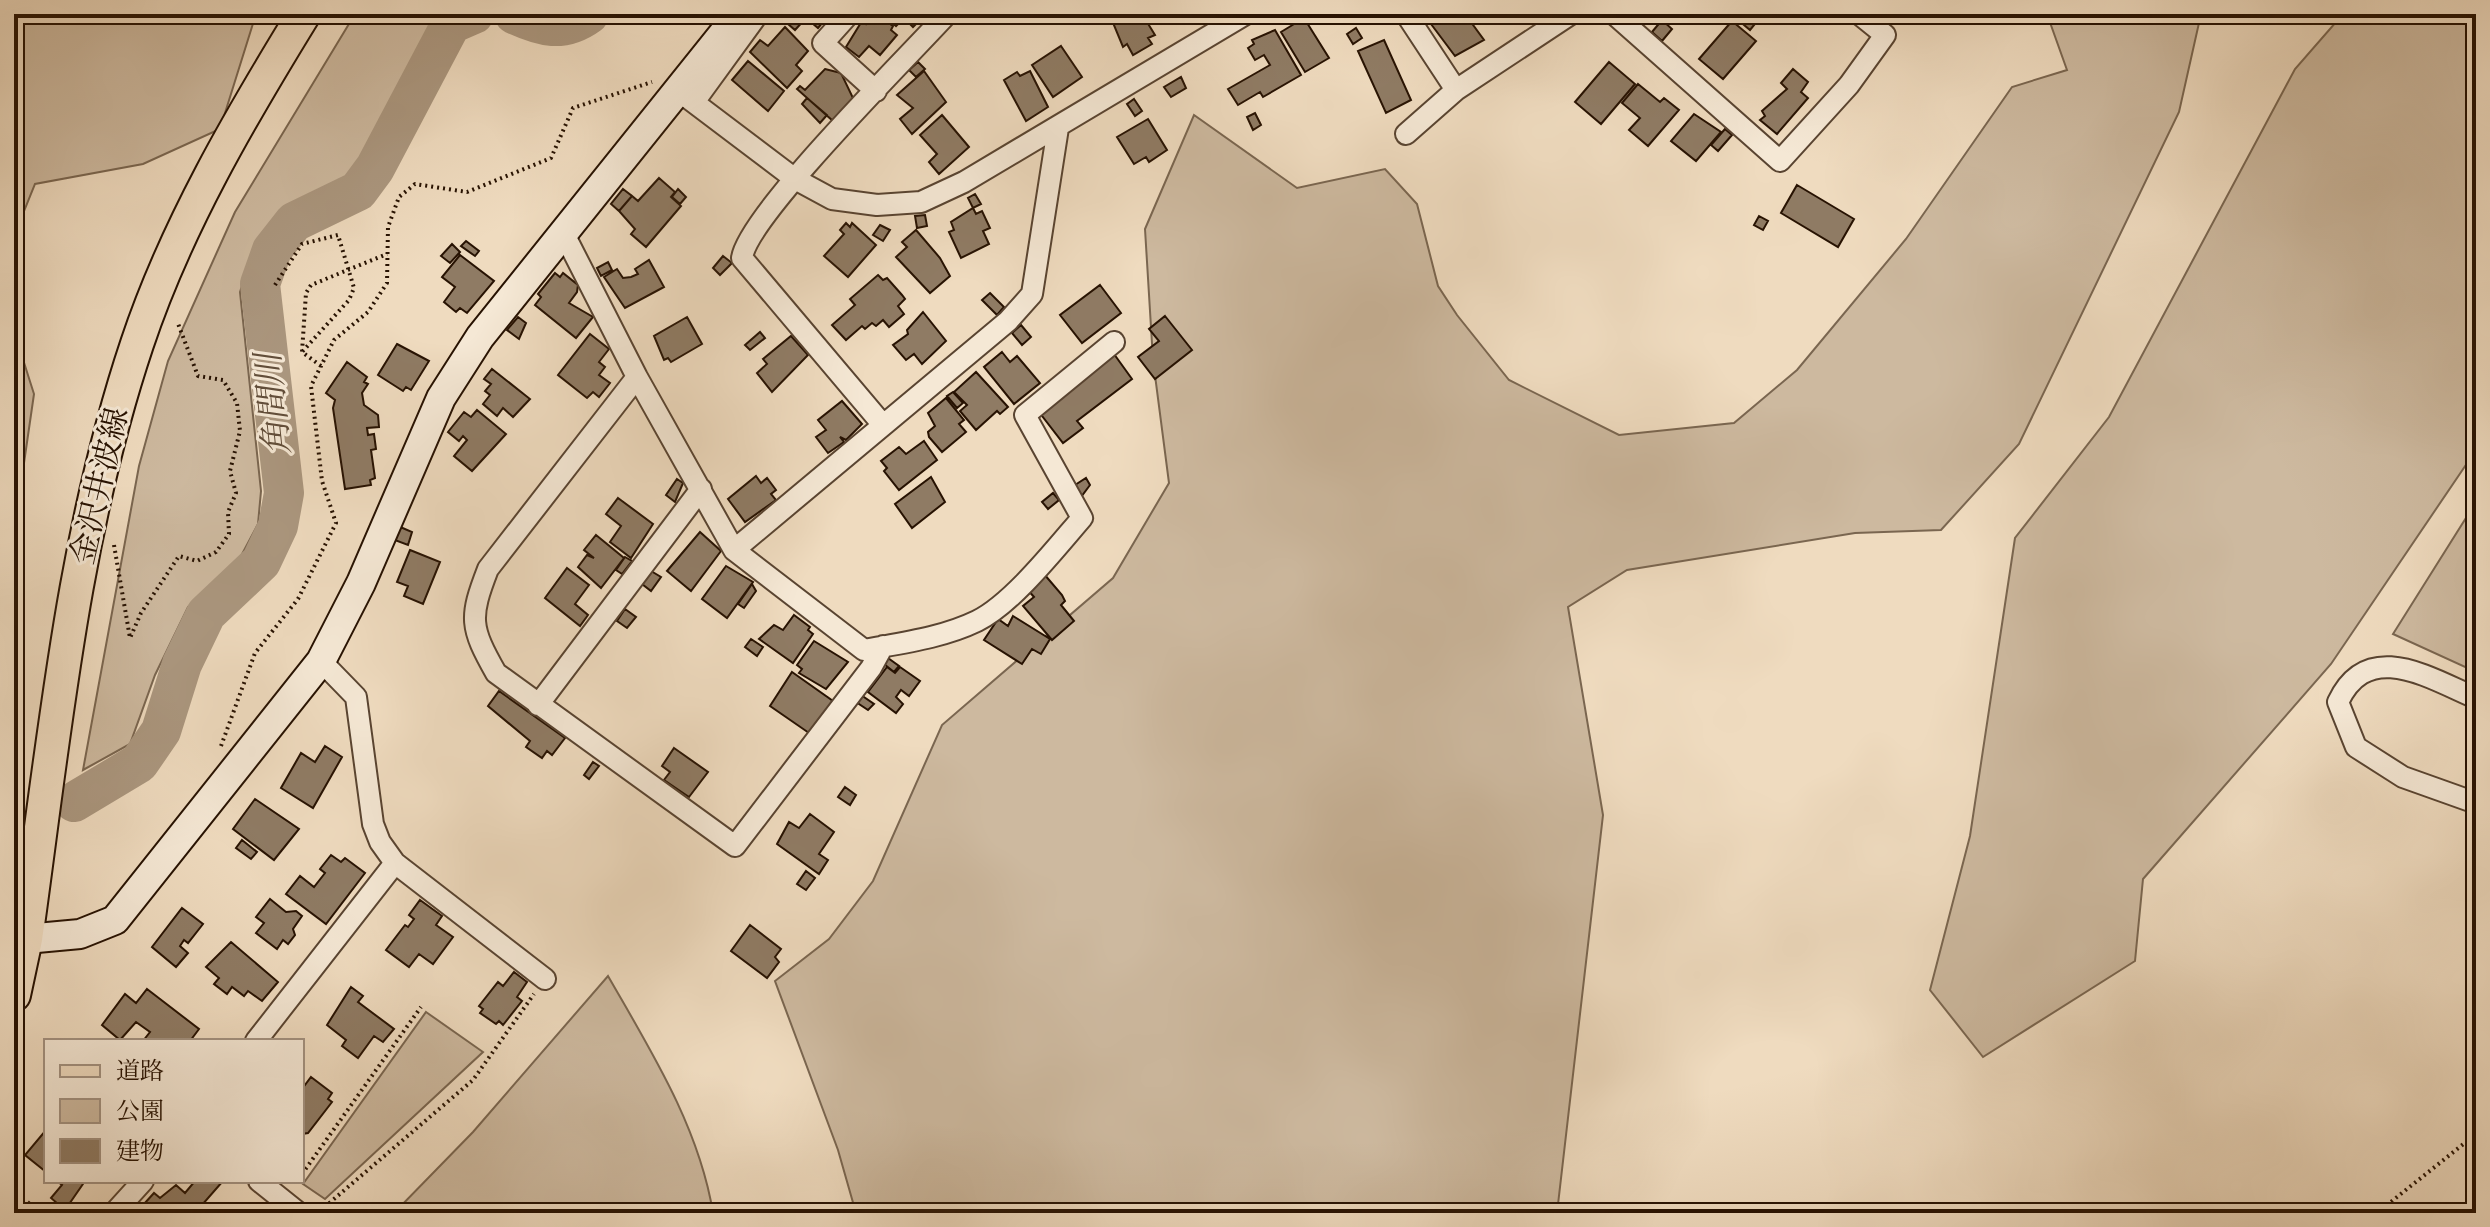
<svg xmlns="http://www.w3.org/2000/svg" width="2490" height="1227" viewBox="0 0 2490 1227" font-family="'Libre Bodoni','Noto Serif JP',serif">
<rect width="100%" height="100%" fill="#efdbbf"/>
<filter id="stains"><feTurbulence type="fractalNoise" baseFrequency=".0025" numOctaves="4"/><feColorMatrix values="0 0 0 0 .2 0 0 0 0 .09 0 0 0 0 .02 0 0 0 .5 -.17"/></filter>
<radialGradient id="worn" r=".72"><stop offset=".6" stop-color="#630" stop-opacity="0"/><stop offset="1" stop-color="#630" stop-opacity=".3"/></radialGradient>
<!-- green -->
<path fill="#cdb99f" stroke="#7a6650" stroke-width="2" d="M14,14h242l-36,115 -77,35 -108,20 -21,52z
M355,14h119l-23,10 -102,152 -72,40 -23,32 -14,44 21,199 -3,33 -17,32 -53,51 -33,68 -25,69 -47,26 56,-304 29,-105 67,-149z
M514,14h74c-23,19 -48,12 -74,0z
M2047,14h154l-22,98 -160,332 -78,86 -86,3 -228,37 -59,37 35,208 -46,398h-701l-18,-63 -63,-169 54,-42 44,-58 69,-156 171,-147 56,-95 -16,-123 -8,-131 49,-114 103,73 88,-19 32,35 21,82 19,29 52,65 110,55 115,-12 63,-53 109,-131 106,-152 55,-17z
M2343,14h133v436l-145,214 -188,215 -8,82 -152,96 -53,-67 40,-154 45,-298 94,-121 186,-348z
M14,331l20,63 -20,138z
M2476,502v170l-83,-38z
M608,976c43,75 91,151 105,237h-319l79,-81z
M426,1012l57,40 -158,147 -22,-15z"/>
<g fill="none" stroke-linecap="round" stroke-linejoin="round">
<!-- river -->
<path stroke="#ab977f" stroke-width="40" d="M514,14c28,13 49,19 75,0
M74,802l65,-39 22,-32 21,-67 24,-50 55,-52 17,-36 6,-33 -24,-209 12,-34 22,-28 64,-31 17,-23 76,-144 23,-10"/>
</g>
<!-- building -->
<path fill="#8f7b64" stroke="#271202" stroke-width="2" d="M782,14h44l2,2 -10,12 -12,-10 -11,12 -15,-13z
M874,14l19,12 -2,4 6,5 -17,20 -11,-9 -10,11 -13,-10 16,-26 4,3z
M926,14l-13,13 -9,-9 -8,8 -12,-11z
M1118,14h30l4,6 -5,2 8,13 -7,3 4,6 -19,11 -6,-11 -4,3 -12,-29z
M1157,14h31l-13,6 -3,-5 -11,6z
M1444,14h21l19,26 -29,16 -24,-32z
M1731,14h32l-13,16z
M1304,18l25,40 -24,14 -24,-40z
M1662,20l10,9 -10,12 -10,-9z
M1732,21l24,20 -33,38 -24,-20z
M785,27l23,24 -12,14 6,6 -15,17 -37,-36 10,-12 8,6z
M1356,28l6,10 -9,6 -6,-10z
M1275,30l26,45 -38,22 -3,-5 -22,13 -10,-16 42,-24 -6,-10 -9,5 -7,-12 6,-4 -2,-4z
M1384,40l27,60 -25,13 -28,-62z
M1061,46l21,31 -29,20 -21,-32z
M748,61l36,30 -16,20 -36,-31z
M918,62l7,7 -9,8 -7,-7z
M1609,62l26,22 -34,40 -26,-22z
M825,69l16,4 12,25 -20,23 -36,-32 3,-3 5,4z
M1793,69l15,13 -7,10 7,6 -31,36 -17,-14 5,-4 -3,-5 25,-22 -6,-6z
M924,71l22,31 -34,32 -12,-15 13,-11 -16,-13z
M1030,71l18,36 -22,14 -22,-41 13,-8 3,4z
M1181,77l5,11 -15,9 -7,-10z
M1638,84l22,18 4,-4 15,12 -31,36 -19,-16 11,-12 -18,-15z
M807,98l20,17 -7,8 -18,-19z
M1134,99l8,12 -7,5 -8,-12z
M1255,113l6,12 -8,5 -6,-13z
M1694,114l27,18 -25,29 -25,-20z
M942,115l27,32 -30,27 -10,-12 8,-8 -17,-19z
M1148,119l19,31 -18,12 -3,-5 -12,7 -17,-27z
M1725,129l7,6 -14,16 -7,-6z
M659,178l16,14 -4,5 10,9 -35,41 -15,-13 4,-5 -16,-18 13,-15 6,5z
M1797,185l57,34 -16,28 -57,-34z
M623,189l9,7 -13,15 -8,-7z
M678,189l8,8 -6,7 -8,-7z
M975,194l6,10 -8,4 -5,-10z
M973,208l3,6 6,-3 8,17 -7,3 6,13 -28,14 -12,-26 5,-2 -3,-8z
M925,215l2,11 -10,2 -2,-12z
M1759,216l9,5 -5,9 -9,-5z
M846,223l4,4 2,-4 24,22 -28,32 -24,-21 20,-22 -4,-4z
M880,225l10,5 -7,11 -10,-6z
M916,230l24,28 10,18 -20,17 -34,-36 11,-10 -5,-5z
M466,241l13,10 -4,5 -14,-10z
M452,244l8,8 -10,11 -9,-7z
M460,255l34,26 -27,32 -7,-5 -4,4 -12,-10 11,-15 -13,-10z
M723,256l9,7 -12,12 -7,-7z
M649,260l15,27 -39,21 -21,-31 13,-8 6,9 8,-1 7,-3 -3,-5z
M608,262l4,8 -11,6 -4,-8z
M555,273l5,4 3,-4 15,12 -1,7 -8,11 24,14 -17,21 -41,-33 6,-8 -3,-3z
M878,275l5,5 4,-2 15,17 3,4 -7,7 6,8 -15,13 -6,-7 -7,6 -4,-3 -7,6 -3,-3 -16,14 -14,-15 23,-20 -5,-6z
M878,275l5,5 4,-2 15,17 3,4 -7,7 6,8 -15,13 -6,-7 -7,6 -4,-3 -7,6 -3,-3 -16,14 -14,-15 23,-20 -5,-6z
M1100,285l21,28 -39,30 -22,-28z
M990,293l14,14 -7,8 -15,-15z
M923,312l23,29 -24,23 -8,-10 -8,6 -13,-15 15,-11 -1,-4z
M1165,316l27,34 -37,29 -17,-22 21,-16 -10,-12z
M518,317l8,6 -7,16 -12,-9z
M687,317l15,27 -31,18 -3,-4 -4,2 -10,-24z
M1021,325l10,12 -9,8 -10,-12z
M760,332l5,6 -15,12 -5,-5z
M590,334l19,15 -10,13 6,5 -6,8 11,8 -11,14 -6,-5 -6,6 -29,-23z
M791,336l17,19 -36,37 -15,-19 10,-9 -4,-5z
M397,344l32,17 -18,29 -5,-3 -3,4 -25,-16z
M1002,352l8,10 7,-6 23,27 -26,21 -30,-37z
M1114,354l18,25 -55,42 6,7 -20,15 -24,-31z
M347,362l20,15 -3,5 4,2 -6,9 2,12 14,10 1,12 -12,1 1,7 6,-1 2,15 -5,1 4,28 -5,2 1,5 -26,4 -12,-81 2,-8 -9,-7z
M492,369l38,30 -17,18 -10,-9 -6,8 -14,-12 7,-9 -5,-4 6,-7 -7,-5z
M976,372l32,35 -8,7 -3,-3 -21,19 -16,-19 7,-6 -13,-13z
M953,392l10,11 -6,5 -10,-12z
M946,398l18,22 -5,4 7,8 -24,20 -13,-15 -1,-5 7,-6 -7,-13z
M842,401l20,23 -16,16 -6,-3 4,5 -16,11 -12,-16 10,-7 -8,-10z
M477,410l29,24 -34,37 -18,-15 13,-16 -4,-4 -4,5 -11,-9 16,-20 7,5z
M924,441l13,19 -38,30 -15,-19 3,-3 -6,-7 18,-14 7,7z
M756,476l5,7 6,-5 9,12 -5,4 5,6 -31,22 -17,-23z
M931,477l14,25 -33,26 -17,-24z
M1086,478l4,7 -9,12 -6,-12z
M677,479l6,4 -8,19 -9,-7z
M1053,493l6,7 -11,9 -6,-7z
M618,498l35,26 -22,34 -21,-16 11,-16 -15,-12z
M398,526l14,6 -4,13 -16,-6z
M700,532l21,19 -30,40 -24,-20z
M596,535l28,23 -23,30 -23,-21 9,-12 7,3 -10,-8z
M410,550l30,12 -17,42 -19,-8 4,-10 -11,-4z
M625,557l7,4 -10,13 -6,-4z
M726,566l27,16 -26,36 -25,-19z
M567,568l22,17 -14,19 13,11 -8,11 -35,-28z
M651,571l10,6 -10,14 -9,-7z
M1044,574l18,21 3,6 -4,4 13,16 -22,19 -29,-34 11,-9 -7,-8z
M752,584l4,7 -12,17 -6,-4z
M625,609l11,8 -9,11 -10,-7z
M794,615l16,12 -2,3 5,4 -20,29 -34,-24 15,-14 9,5z
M1013,616l37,23 -9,15 -9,-5 -10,15 -38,-24 14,-21 10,7z
M751,639l12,8 -6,9 -12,-9z
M814,641l34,21 -22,27 -27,-16 3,-4 -5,-4z
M888,658l11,8 -5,6 -10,-8z
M887,667l8,6 5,-6 20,14 -11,15 -8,-6 -5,7 7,7 -7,9 -28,-21z
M792,672l41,29 -24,32 -39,-27z
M499,691l66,47 -13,17 -5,-4 -5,7 -16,-11 4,-6 -42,-35z
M861,695l13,9 -6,6 -12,-8z
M325,746l17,11 -29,51 -32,-20 20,-35 14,9z
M674,748l34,24 -19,25 -25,-17 6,-8 -8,-6z
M593,762l6,4 -10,13 -5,-4z
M845,787l11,8 -6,10 -12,-8z
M255,799l44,30 -25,31 -41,-31z
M810,814l24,18 -15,22 9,6 -9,14 -42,-30 12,-22 10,6z
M242,840l15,12 -6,7 -15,-11z
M331,855l10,7 4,-4 20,15 -39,51 -40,-30 14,-18 14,11 11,-14 -5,-4z
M806,871l9,7 -9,12 -9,-6z
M270,899l16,13 10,-1 6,5 -9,13 2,6 -7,9 -5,-4 -6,9 -21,-16 8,-10 -8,-6z
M420,900l22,16 -6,9 17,12 -20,27 -14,-10 -10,13 -23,-17 19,-25 3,2 6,-8 -5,-4z
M182,908l21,16 -15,19 -4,-3 -4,6 8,7 -12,14 -24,-20z
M750,925l31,24 -6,8 4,5 -12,16 -36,-27z
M231,942l47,40 -16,19 -14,-10 -4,5 -12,-9 -5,7 -13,-10 5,-6 -13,-11z
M514,972l13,10 -10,15 5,4 -19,24 -4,-4 -3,3 -16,-11 3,-4 -4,-3 19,-24 5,4z
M351,987l12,9 -5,6 36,27 -11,13 -9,-6 -16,22 -16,-12 4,-6 -19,-15z
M147,989l52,40 -9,12h-47l7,-9 -14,-10 -16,18 -18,-15 23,-31 11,9z
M311,1077l21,16 -4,6 4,3 -24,31 -6,1v-45z
M46,1130v42l-21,-17z
M57,1181h28l-20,29 -14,-12 11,-13z
M195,1181h28l-28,32h-18l-10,-8 -7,8h-6l-10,-9 10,-11 6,5 16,-13 9,8z
M29,1202l9,8 -3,3h-21l6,-10 5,4z"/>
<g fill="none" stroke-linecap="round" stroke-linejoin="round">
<defs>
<path id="street" d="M849,14l-26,29 53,48
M1406,14l50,76
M1614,14l166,147 69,-76 36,-50 -26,-21
M680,92l115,87 37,20 45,6 44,-3 43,-20 282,-168
M694,102l64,-88
M1406,134l50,-44 115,-76
M563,232l74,145 97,173 130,100c37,-7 78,-12 113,-29 35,-17 79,-73 105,-103l-57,-103 89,-73
M637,377l-149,192c-19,49 -18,58 8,104l239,173 136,-178 12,-22
M883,425l-141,-167c5,-42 168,-203 205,-244
M734,550l274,-229 24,-27 26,-166
M2476,698c-47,-20 -108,-60 -138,4l18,45 47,30 73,26
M538,705l163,-216
M395,863l150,116
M256,1041l139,-178 -15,-21 -7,-18 -17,-127 -35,-36
M259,1181l40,32
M114,1213l29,-32"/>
<path id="secondary" d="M26,939l54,-5 35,-14 206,-259 40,-78 80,-185 39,-61 259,-323"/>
<path id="primary" d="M14,995l12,-56c28,-200 47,-404 111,-595 39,-117 103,-226 167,-330"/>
</defs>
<!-- street casing -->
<use href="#street" stroke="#594431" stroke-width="24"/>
<!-- secondary casing -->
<use href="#secondary" stroke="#271202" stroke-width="32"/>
<!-- primary casing -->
<use href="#primary" stroke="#271202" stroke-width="36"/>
<!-- path -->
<path stroke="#271202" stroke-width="4" stroke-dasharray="2 4" stroke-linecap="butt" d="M275,285l27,-41 36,-9 16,53 -5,12 -47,52
M321,366l-19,-14 4,-59 5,-8 76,-31
M114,545l16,93 11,-25 38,-57 18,5 19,-9 13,-18 -1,-22 8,-19 -6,-22 10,-40 -3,-28 -14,-23 -25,-4 -21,-55
M221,746l34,-93 43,-54 38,-76 -14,-42 -11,-95 23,-46 34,-28 19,-29 1,-56 11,-30 16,-13 52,8 84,-34 22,-50 79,-26
M302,1174l119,-167
M320,1211l153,-131 61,-86
M2377,1213l99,-79"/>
<!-- street -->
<use href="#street" stroke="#f5e8d5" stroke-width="20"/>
<!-- secondary -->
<use href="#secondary" stroke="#f5e8d5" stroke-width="28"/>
<!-- primary -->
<use href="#primary" stroke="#efdbbf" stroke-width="32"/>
</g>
<g text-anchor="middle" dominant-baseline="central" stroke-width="6" stroke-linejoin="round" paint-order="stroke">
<!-- street labels -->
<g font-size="32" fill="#271202" stroke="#f5e8d5">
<text transform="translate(100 486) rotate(-77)">金沢井波線</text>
</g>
<!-- water labels -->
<g font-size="34" font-style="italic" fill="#624e3a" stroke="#f5e8d5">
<text transform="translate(274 404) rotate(-96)">角間川</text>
</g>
</g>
<!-- margin -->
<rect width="2490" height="1227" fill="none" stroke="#efdbbf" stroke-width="48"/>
<rect x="16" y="16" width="2458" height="1195" fill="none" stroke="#271202" stroke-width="4"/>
<rect x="24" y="24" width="2442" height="1179" fill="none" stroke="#271202" stroke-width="2"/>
<!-- legend -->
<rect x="44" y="1039" width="260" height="144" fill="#f5e8d5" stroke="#a39281" stroke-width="2"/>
<rect x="60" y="1065" width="40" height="12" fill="#efdbbf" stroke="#a39281" stroke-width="2"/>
<text x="116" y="1079" font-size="24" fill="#271202">道路</text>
<rect x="60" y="1099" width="40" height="24" fill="#cdb99f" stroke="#a39281" stroke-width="2"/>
<text x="116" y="1119" font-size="24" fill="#271202">公園</text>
<rect x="60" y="1139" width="40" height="24" fill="#8f7b64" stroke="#a39281" stroke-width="2"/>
<text x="116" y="1159" font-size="24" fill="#271202">建物</text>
<rect width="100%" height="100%" filter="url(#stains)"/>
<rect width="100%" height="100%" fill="url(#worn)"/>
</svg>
